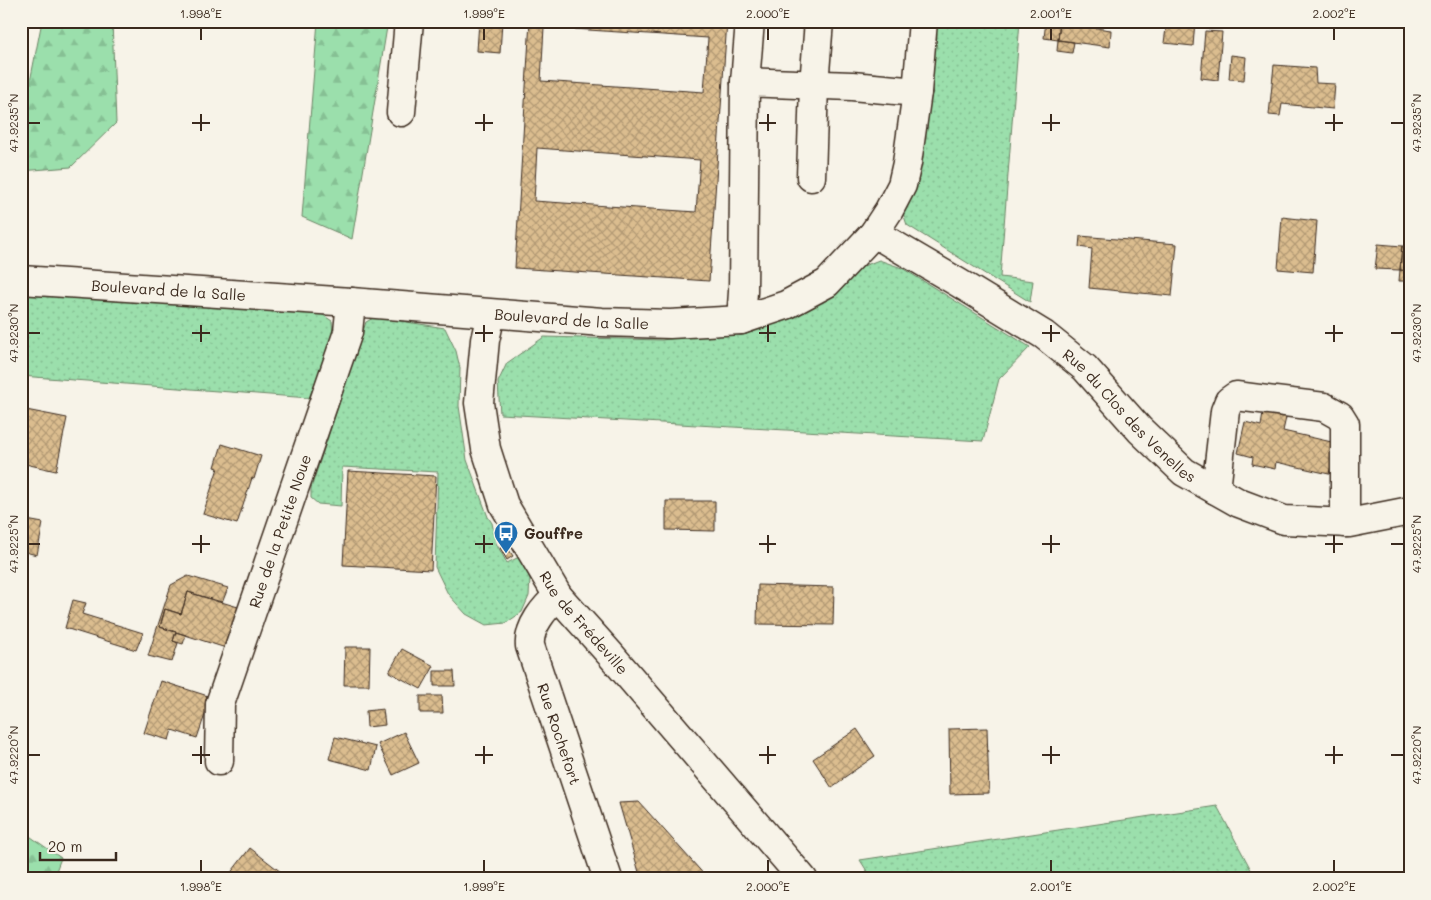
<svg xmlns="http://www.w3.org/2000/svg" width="1431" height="900" viewBox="0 0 1431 900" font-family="Mali,sans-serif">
<defs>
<pattern id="grass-dots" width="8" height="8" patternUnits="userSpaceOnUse" patternTransform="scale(1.25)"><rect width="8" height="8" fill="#9bdfac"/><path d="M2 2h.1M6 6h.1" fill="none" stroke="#86c094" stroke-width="1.8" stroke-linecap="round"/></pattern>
<pattern id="forest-firs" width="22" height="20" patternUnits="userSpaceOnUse" patternTransform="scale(1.25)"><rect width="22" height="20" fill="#9bdfac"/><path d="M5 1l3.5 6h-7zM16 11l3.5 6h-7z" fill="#86c094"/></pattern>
<pattern id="building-cross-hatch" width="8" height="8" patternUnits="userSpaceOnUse" patternTransform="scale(1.25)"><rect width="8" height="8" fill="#dbbd8f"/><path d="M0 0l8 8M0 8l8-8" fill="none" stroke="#b39a74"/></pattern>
</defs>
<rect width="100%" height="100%" fill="#f7f3e8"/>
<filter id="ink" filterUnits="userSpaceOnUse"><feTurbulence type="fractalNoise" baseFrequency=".02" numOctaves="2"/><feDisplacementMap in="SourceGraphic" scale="10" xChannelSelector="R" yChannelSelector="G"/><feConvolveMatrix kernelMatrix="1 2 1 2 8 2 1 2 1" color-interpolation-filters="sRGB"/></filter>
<g filter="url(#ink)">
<!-- grass -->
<path fill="url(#grass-dots)" stroke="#6b8465" d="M936,21h84l-20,256 33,4 -3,21 -123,-77 -4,-12 15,-47 8,-37z
M879,260l23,8 128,79 -31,32 -16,62 -483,-27 -2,-32 9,-19 37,-26 118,3 113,-17 86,-56z
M21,294l299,19 12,8 1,16 -24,61 -288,-22z
M375,317l70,11 11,23 4,17 -1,38 8,54 21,57 4,6 4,20 11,20 12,-6 4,5 7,17 -1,17 -7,16 -16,11 -20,2 -20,-11 -18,-20 -13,-27 3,-95 -96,-5 -1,39 -23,-2 -7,-6v-10l55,-166z
M1217,806l39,73h-384l-12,-19z"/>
<!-- forest -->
<path fill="url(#forest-firs)" stroke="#6b8465" d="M42,21h70l4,102 -45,44 -50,4v-68l5,-1z
M318,21h70l-36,218 -50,-22z
M21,830l40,28 -8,21h-32z"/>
<!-- building -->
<path fill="url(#building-cross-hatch)" stroke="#3b2a1e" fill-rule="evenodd" d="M479,21h23l-2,32 -23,-2z
M530,21h197l-18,260 -194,-13zM544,27l164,11 -4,54 -163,-11zM537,148l163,12 -4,52 -162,-11z
M1046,21h14l-2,19 -14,-2z
M1060,21h22l-1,5 30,4 -1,17 -52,-7z
M1167,21h28l-2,25 -29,-3z
M1205,31l17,1 -4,48 -17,-2z
M1058,40l16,2 -2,11 -15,-2z
M1231,55l15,2 -2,23 -15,-1z
M1274,65l41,3 1,15 19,1 -2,25 -51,-5 -2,12 -11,-1z
M1410,68v61l-7,-1z
M1282,217l35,4 -4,51 -35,-3z
M1080,236l97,8 -5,52 -83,-8 3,-39 -13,-2z
M1378,244l24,2 -2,24 -25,-1z
M1402,246h8v25l-10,-1z
M1400,270l10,1v10h-11z
M1264,407l23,6 -4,18 53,12 -7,31 -53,-12 -1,7 -23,-5 1,-7 -15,-4 7,-31 16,4z
M21,409l46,9 -11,53 -35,-8z
M222,444l39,12 -7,23 -2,-1 -15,46 -34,-10 15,-46 -3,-1z
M348,471l88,5 -5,94 -88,-5z
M666,501h49v30l-49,-1z
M21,519l22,4 -6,32 -16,-4z
M505,544l8,12 -6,4 -7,-12z
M188,576l40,12 -6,15 -34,-11 -7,22 -16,-5 -5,18 16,5 -3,9 5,2 -6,19 -24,-6 23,-71z
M758,585l76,2 -1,38 -76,-1z
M188,592l50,15 -12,41 -66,-21 5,-18 16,5z
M73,600l13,3 -4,11 61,19 -7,17 -71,-22z
M176,632l10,3 -3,9 -10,-3z
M345,647h25l-1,38h-25z
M402,649l32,17 -13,23 -32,-17z
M434,671h20l1,15h-21z
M161,681l50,16 -14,41 -25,-8 -3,10 -25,-7z
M420,696h22l1,17h-23z
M383,709l2,16 -18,2 -1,-16z
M987,728l2,65 -39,1 -1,-65z
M857,729l18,27 -33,23 1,1 -11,8 -19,-29z
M404,732l15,31 -26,12 -15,-31z
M335,737l41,10 -5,23 -42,-11z
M639,802l69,77h-67l-22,-76z
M250,848l40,31h-64z"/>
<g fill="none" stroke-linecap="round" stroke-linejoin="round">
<defs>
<g id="minor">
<path d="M745,82l5,-61"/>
<path d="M401,112l8,-91"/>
<path d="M811,177l3,-92 5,-64"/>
<path id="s1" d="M874,233l85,50 85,52 41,33 55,62 44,42 55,31 45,17 65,3 61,-12"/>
<path id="s2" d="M21,280l330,22 251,20 68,2 71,-4 45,-15 41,-22 47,-50 15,-23 13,-25 5,-22 10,-71 6,-71"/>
<path id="s3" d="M491,314l-6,26 -6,63 7,46 18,56 54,91 52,58 193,225"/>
<path d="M741,320l2,-28 2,-210 107,4 65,6"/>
<path d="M1216,490l9,-79 4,-10 7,-5 88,11 16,9 5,8v99"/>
<path id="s4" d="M558,596c-13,11 -30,31 -28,50l78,233"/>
<path id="s5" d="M219,761l1,-57 128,-372 3,-30"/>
</g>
</defs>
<!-- minor casing -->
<use href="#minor" stroke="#3b2a1e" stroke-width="31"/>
<!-- minor -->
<use href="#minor" stroke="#f7f3e8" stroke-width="28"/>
</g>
</g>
<!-- ticks -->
<path fill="none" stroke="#3b2a1e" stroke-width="2" d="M201,28v12M484,28v12M768,28v12M1051,28v12M1334,28v12M201,114v17M484,114v17M768,114v17M1051,114v17M1334,114v17M28,123h12M192,123h18M475,123h18M759,123h17M1042,123h18M1325,123h18M1391,123h13M201,325v17M484,325v17M768,325v17M1051,325v17M1334,325v17M28,333h12M192,333h18M475,333h18M759,333h17M1042,333h18M1325,333h18M1391,333h13M201,535v18M484,535v18M768,535v18M1051,535v18M1334,535v18M28,544h12M192,544h18M475,544h18M759,544h17M1042,544h18M1325,544h18M1391,544h13M201,746v18M484,746v18M768,746v18M1051,746v18M1334,746v18M28,755h12M192,755h18M475,755h18M759,755h17M1042,755h18M1325,755h18M1391,755h13M201,860v12M484,860v12M768,860v12M1051,860v12M1334,860v12"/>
<!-- icons -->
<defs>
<symbol id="bus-pin" viewBox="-11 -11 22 30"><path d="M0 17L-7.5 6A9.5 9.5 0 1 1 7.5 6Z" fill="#1f6fb2" stroke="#f7f3e8"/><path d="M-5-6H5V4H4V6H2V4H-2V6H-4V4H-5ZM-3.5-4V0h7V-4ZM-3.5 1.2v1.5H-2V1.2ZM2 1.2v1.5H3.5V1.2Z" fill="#fff"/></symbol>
</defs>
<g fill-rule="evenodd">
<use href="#bus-pin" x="492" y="519" width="28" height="38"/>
</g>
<g text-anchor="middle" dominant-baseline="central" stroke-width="5" stroke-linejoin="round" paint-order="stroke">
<!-- street labels -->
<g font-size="15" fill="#3b2a1e" stroke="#f7f3e8">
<text stroke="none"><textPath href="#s2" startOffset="148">Boulevard de la Salle</textPath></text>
<text stroke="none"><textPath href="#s2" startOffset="552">Boulevard de la Salle</textPath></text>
<text stroke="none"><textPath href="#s1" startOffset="316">Rue du Clos des Venelles</textPath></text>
<text stroke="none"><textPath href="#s5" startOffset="240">Rue de la Petite Noue</textPath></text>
<text stroke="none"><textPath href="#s3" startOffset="338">Rue de Frédeville</textPath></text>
<text stroke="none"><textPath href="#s4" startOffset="152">Rue Rochefort</textPath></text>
</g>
<!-- poi labels -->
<g font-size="15" font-weight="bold" fill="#3b2a1e" stroke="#f7f3e8" text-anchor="start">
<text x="524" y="533">Gouffre</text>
</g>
</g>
<!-- margin -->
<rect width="1431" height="900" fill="none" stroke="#f7f3e8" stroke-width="55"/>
<!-- scale -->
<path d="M40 852v8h76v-8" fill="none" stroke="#3b2a1e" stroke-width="2.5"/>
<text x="48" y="852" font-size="15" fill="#3b2a1e" stroke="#f7f3e8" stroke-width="4" paint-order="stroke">20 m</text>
<rect x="28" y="28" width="1376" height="844" fill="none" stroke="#3b2a1e" stroke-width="2"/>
<g font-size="12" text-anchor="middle" fill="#3b2a1e">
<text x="201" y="18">1.998°E</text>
<text x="484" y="18">1.999°E</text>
<text x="768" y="18">2.000°E</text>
<text x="1051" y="18">2.001°E</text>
<text x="1334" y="18">2.002°E</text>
<text transform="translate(14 123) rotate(-90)" y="4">47.9235°N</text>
<text transform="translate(1417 123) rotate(-90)" y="4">47.9235°N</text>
<text transform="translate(14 333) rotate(-90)" y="4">47.9230°N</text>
<text transform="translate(1417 333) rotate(-90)" y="4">47.9230°N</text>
<text transform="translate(14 544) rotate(-90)" y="4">47.9225°N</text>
<text transform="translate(1417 544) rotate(-90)" y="4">47.9225°N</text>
<text transform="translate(14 755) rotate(-90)" y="4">47.9220°N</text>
<text transform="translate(1417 755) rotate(-90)" y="4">47.9220°N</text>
<text x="201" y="891">1.998°E</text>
<text x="484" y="891">1.999°E</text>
<text x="768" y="891">2.000°E</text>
<text x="1051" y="891">2.001°E</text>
<text x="1334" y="891">2.002°E</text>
</g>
</svg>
